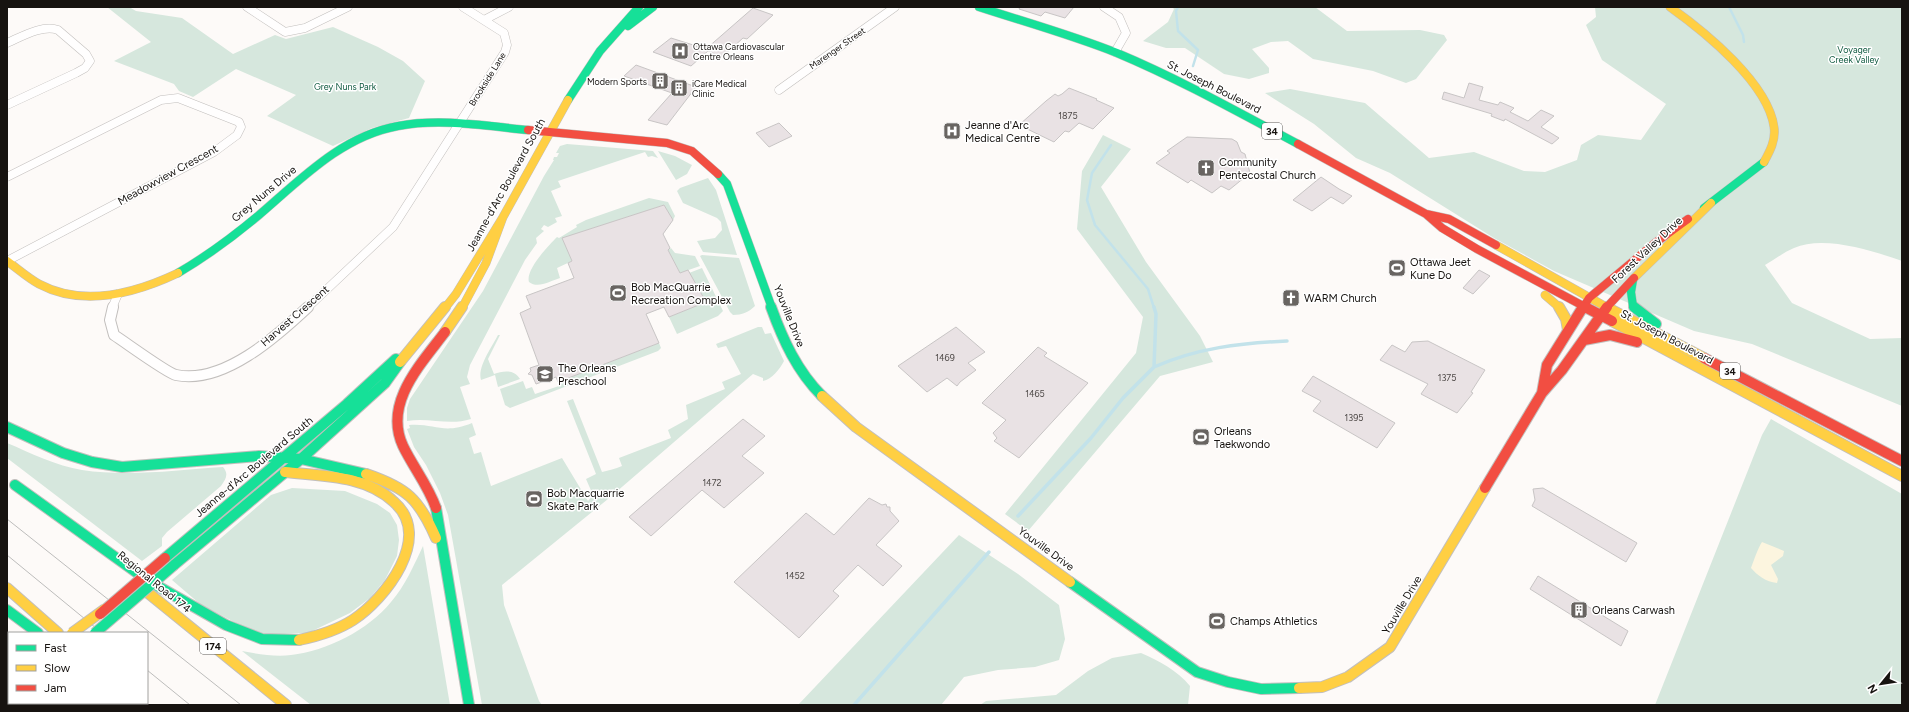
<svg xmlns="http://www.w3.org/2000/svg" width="1909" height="712" viewBox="0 0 1909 712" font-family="Figtree,sans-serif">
<rect width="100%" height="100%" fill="#fdfaf8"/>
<!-- green -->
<path fill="#d6e7dd" d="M107,7h22l7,4 46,7 51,36 42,-19 11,4 47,-12 45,20 25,14 22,20 -16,37 -37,10 -39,18 -66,-30 29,-21 -60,-26 -43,28 -14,-6 -5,-7 -60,-23 37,-19z
M1172,7h143l32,24 73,-1 24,5 3,5 -31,39 -10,4 -33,-12 -60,-12 -25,-18 -17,1 -19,7 17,19v5l-20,6 -25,-5 -39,-26h-19l-23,-7 25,-19 6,-13z
M1595,7h307v254c-29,-10 -78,-26 -108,-13 -10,4 -20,12 -29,17l27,38 78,36 32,-1v68l-150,-62 -58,-13 -140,-60 -60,-33 -104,-65 -34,-15 -42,-34 -49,-31 25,-4 75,14 64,55 45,-6 50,19 21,1 32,-12 4,-15 17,-10 43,5 25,-36 -64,-44 -16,-35 10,-8z
M1103,135l28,14 -30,38 45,75 54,74 13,26 -53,14 -132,155 -23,-17 131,-161 7,-36 -66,-88 5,-58z
M567,144l86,7 5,7 -6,-2 -4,1 -3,-5 -87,29 3,6 -10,4 11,25 -7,2 2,4 -9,5 -4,-2 -3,4 3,2 -8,7 1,5 -12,17 -55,105 -3,12 3,7 -10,3 11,32c-22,7 -42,-2 -64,2v-13l3,-9 73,-108 61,-115 10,-16h-1l1,-3h3l2,-4h-3l4,-7z
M658,151l17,5 15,8 2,1 -5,9 -11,6z
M708,178l8,12 21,65 -34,-3 -6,-11 18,-3 7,-8 -1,-8 -4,-4 -34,-15 -6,-12 3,-3z
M649,198l19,4 7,14 -2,4 -9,-15 -101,33 9,23 -15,7 3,10c-10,3 -22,11 -31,4 -4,-12 20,-37 28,-45l2,1 18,-11 -1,-2 10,-5z
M671,248l4,5 20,3 5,10 -23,8 2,-3 -11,-21z
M702,255l37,3 16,48c-6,6 -13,9 -22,9l-3,-3 -30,-56z
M702,268l21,43 -5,5 -41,18 -8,-17 37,-15 -17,-29z
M758,327h4l3,7 6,-1 13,28c-4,8 -12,18 -21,20v-3l-10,-4 -145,125 -106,86 2,20 35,96 3,4h-60l-34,-190 -8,-22 -14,-28 -12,-18 -7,-18 3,-1 -1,-3c26,-2 34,10 63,-2l4,12 -7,3 5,16 7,-2 10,34 71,-28 26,43 5,-6 -7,-16 10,-5 -29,-73 6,-2 29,73c7,-2 13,-3 20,-6l-3,-8 52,-20 -3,-8 20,-11 -2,-14 39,-16 -3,-7 19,-8 -15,-28 -8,2 -2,-4z
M498,335h2l-12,24 6,15c9,-3 20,-5 26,5l-22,8 -3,-12 -14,5c-4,-13 11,-33 17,-45z
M659,343l2,5 -3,3 -148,57 -5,-3 -5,-16 23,-8 3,8 6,-2 3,7 24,-8 -1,-4z
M1771,419l131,75v211h-247l107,-270z
M7,443c24,10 49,23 75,27 46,7 95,0 141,-3 6,7 3,12 -2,19l-54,46 -5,6v8l-20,15 -135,-103z
M292,488l53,3 32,13 13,9 7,12 2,15 -2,16 -12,24 -15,18 -20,15 -42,20 -49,2 -59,-31 -28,-24 99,-85z
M959,535l59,39 41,31 6,34 -6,21 -24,7 -37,3 -34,7 -23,28h-143z
M423,546l27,159h-139l-69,-54c16,3 33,6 49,4 36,-4 77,-25 100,-53 14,-16 23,-37 32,-56z
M1141,653c18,8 36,17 49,33l-2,19h-208l6,-4 70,-6 32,-24 24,-13z"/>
<!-- sand -->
<path fill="#fcf5df" d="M1762,542l22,9 -1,5 -12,9 7,14 -1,4c-11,-1 -20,-8 -26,-15 3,-8 7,-20 11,-26z"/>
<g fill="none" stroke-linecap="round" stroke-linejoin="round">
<!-- stream-far1 -->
<path stroke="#c2e2ea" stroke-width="2.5" d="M1178,7l-2,4 2,20 20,19 -5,16
M1729,7l14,28 1,7
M1111,145l-19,28 -5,27 8,25 53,64 6,19"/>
<!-- stream -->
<path stroke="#c2e2ea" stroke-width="3.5" d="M1154,367c43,-19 86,-24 133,-26
M1018,516l73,-78 32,-40 31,-31 2,-53 -2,-7
M854,705l135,-153"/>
</g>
<!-- building -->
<path fill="#e9e2e4" stroke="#c8c5c5" d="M1020,7h54l-9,11 -20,-6 -4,4 -22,-7z
M753,8l20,7 -26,24 -4,-1 -21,19 -14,-6 -17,15 -38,-14 18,-14 35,11z
M636,65l60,22 -29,38 -19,-5 24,-27 -48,-17z
M1469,83l14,4 -4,13 19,5 2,-3 14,6 -4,4 18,9 13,-11 13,6 -13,11 18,11 -7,6 -47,-25 -1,2 -13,-5 1,-2 -50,-15 2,-7 20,6z
M1069,88l28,11 -1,1 18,8 -21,21 -14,-6 -10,9 -4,-1 -11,11 -35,-17 27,-24 9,-7 3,2 4,-2z
M779,123l13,13 -23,11 -13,-14z
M1187,137l45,2 5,3 4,10 4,2 5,19 -21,17 -8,-4 -9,7 -21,-13 -3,3 -32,-20 14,-10 -3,-2z
M1321,177l18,12 13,7 -9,8 -12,-7 -19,14 -19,-11z
M664,205l9,15 -10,14 7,14 -2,2 12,23 8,-3 18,32 -37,15 -5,-10 -18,7 13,29 -101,39 -2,-5 -20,7 -4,-9 -4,-1 3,-3 -1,-3 9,-3 -19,-52 11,-5 -5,-12 48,-18 -6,-15 4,-2 -10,-23z
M1479,270l11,6 -17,18 -10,-6z
M956,327l29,25 -17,11 8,7 -16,12 -3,4 -10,-8 -20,14 -29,-26z
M1428,341l57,29 -14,22 2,1 -16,20 -36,-19 7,-10 -48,-24 12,-15 13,7 7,-10z
M1038,347l9,6 -3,3 44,27 -69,75 -25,-17 3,-3 -4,-5 13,-13 -24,-17z
M1313,376l82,47 -18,25 -64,-37 8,-10 -19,-10z
M743,419l22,17 -23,20 22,17 -40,35 -22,-18 -51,46 -22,-19z
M1543,488l94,55 -11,19 -94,-56 3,-6 -2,-11z
M869,498l13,7 4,-1 1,3h3v4l9,10 -23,24 26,21 -19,20 -25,-21 -25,26 6,5 -40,42 -65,-56 72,-69 28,22z
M1538,576l90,55 -7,15 -91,-57z"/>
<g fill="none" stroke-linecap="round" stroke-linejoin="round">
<defs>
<path id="street-far1" d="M247,7l38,25 20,-4 43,-21
M1104,7l15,10 7,16 -11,19
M484,20l25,-13
M7,43c14,-6 36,-19 51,-13l28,24 4,7 -5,7 -9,5 -69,32
M779,90l116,-83
M7,177l154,-77 17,-2 61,24 2,5 -4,8 -23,17 -207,109
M112,308l6,-14
M307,308l86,-81 112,-175 2,-7 -3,-12 -41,-26"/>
<path id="street" d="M113,307l-3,13 4,15c11,7 53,38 62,40 47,10 101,-39 132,-68"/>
<path id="fast-far1" d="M979,7c46,15 93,28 138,46 62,26 121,59 181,91
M628,26l25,-19
M568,100l32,-49 39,-44
M718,174l9,10 45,124
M1704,208l60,-46
M178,273c29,-17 56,-37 81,-58 42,-36 83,-79 139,-89 43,-8 87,0 130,4
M1633,280l-2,12 2,14 2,2"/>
<path id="fast" d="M771,307c12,33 26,64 51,89
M1634,307l22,17
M7,427l56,26 29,9 30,5 137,-11 42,3 65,15
M15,485l132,95 79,45 36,14 37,1
M436,508l33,197
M165,558l182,-154 49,-45
M174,565l127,-106 84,-76 15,-21
M1070,582l127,90 31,10 33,7 38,-1
M7,610l31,23
M11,705l2,-2"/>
<path id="slow-far1" d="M1670,7c35,25 98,76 104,120 2,13 -4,24 -10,35
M1496,245l112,63
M7,261c11,8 21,17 32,23 45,24 97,9 139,-11
M1634,278l77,-75
M1545,295l15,13
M445,308l11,-14 47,-77 65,-117
M462,308l24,-45 17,-46"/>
<path id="slow" d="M1559,307l7,12 2,11
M1606,307l98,51
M1612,321l290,155
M445,332l17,-25
M400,362l45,-55
M822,396l34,31 214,155
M285,472c37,4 81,3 109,30 40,35 -9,97 -41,118 -17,11 -35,16 -54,20
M366,474c41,14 53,25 70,64
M136,583l150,122
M7,588l51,45
M7,679l2,-1
M1299,688l23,-1 26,-10 42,-30 95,-159"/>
<path id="jam-far1" d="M528,130l139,13 25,8 26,23
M1298,144l128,70 23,5 47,26
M1426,214l16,14 35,21 110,59
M1583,308l6,-10 66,-55 33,-24
M1606,308l28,-30"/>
<path id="jam" d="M1585,307l27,14
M1584,340l26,-5 27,7
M1704,358l198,103
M1542,393l5,-28 36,-58
M1485,488l57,-95 20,-23 45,-63
M436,508c-8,-23 -23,-41 -33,-62 -20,-43 18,-82 42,-114
M7,692l2,-2
M128,703l3,2"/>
</defs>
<!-- street-far1 casing -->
<use href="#street-far1" stroke="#c2bfbd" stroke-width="9"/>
<!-- street casing -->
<use href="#street" stroke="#c2bfbd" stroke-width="12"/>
<!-- fast-far1 casing -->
<use href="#fast-far1" stroke="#c2bfbd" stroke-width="9"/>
<!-- fast casing -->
<use href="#fast" stroke="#c2bfbd" stroke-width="12"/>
<!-- slow-far1 casing -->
<use href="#slow-far1" stroke="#c2bfbd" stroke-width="9"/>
<!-- slow casing -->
<use href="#slow" stroke="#c2bfbd" stroke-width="12"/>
<!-- jam-far1 casing -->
<use href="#jam-far1" stroke="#c2bfbd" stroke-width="9"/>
<!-- jam casing -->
<use href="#jam" stroke="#c2bfbd" stroke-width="12"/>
<!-- street-far1 -->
<use href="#street-far1" stroke="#fffefe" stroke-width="8"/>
<!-- street -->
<use href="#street" stroke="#fffefe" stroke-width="10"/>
<!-- fast-far1 -->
<use href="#fast-far1" stroke="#16e098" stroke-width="8"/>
<!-- fast -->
<use href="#fast" stroke="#16e098" stroke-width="10"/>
<!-- slow-far1 -->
<use href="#slow-far1" stroke="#ffcf43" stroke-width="8"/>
<!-- slow -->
<use href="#slow" stroke="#ffcf43" stroke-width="10"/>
<!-- jam-far1 -->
<use href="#jam-far1" stroke="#f24e42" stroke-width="8"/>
<!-- jam -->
<use href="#jam" stroke="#f24e42" stroke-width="10"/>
<!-- tram -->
<path stroke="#bdbdbc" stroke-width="1" d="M7,519l234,186
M7,555l95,78
M147,670l43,35"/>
<defs>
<path id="fast-bridge" d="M95,633l79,-68"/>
<path id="slow-bridge" d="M72,633l33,-24"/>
<path id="jam-bridge" d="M100,614l65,-56"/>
</defs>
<!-- fast-bridge casing -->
<use href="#fast-bridge" stroke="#c2bfbd" stroke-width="12" stroke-linecap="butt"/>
<!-- slow-bridge casing -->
<use href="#slow-bridge" stroke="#c2bfbd" stroke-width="12" stroke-linecap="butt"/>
<!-- jam-bridge casing -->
<use href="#jam-bridge" stroke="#c2bfbd" stroke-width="12" stroke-linecap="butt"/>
<!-- fast-bridge -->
<use href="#fast-bridge" stroke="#16e098" stroke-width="10"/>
<!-- slow-bridge -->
<use href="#slow-bridge" stroke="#ffcf43" stroke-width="10"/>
<!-- jam-bridge -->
<use href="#jam-bridge" stroke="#f24e42" stroke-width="10"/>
</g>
<!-- icons -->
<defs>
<symbol id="hospital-square" viewBox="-11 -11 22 22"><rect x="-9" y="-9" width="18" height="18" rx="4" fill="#686461" stroke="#fff"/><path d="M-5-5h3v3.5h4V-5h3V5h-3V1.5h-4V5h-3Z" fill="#fff"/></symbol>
<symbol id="building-square" viewBox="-11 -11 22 22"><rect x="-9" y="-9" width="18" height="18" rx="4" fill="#686461" stroke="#fff"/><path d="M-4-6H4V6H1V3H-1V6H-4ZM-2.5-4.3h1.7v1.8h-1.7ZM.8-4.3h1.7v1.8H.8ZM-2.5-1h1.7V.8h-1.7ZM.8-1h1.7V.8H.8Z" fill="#fff"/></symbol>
<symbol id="church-square" viewBox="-11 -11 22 22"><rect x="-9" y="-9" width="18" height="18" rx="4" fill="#686461" stroke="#fff"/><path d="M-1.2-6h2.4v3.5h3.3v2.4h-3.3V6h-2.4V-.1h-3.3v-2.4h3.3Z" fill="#fff"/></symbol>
<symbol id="stadium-square" viewBox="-11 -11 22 22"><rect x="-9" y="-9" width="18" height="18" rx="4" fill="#686461" stroke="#fff"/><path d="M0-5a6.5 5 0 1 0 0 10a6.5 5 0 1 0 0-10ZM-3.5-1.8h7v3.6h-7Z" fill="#fff"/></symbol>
<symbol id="school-square" viewBox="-11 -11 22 22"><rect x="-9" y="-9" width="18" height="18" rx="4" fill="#686461" stroke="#fff"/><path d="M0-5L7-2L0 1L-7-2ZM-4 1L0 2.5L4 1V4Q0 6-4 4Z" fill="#fff"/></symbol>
</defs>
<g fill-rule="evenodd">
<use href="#hospital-square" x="670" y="41" width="20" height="20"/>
<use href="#building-square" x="650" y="71" width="20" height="20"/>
<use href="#building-square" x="669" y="78" width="20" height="20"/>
<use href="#hospital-square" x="942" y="121" width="20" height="20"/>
<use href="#church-square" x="1196" y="158" width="20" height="20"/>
<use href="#stadium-square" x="1387" y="258" width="20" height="20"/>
<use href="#stadium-square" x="608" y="283" width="20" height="20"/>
<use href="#church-square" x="1281" y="288" width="20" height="20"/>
<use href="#school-square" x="535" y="364" width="20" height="20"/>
<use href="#stadium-square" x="1191" y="427" width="20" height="20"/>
<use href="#stadium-square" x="524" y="489" width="20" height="20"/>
<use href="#building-square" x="1569" y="600" width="20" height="20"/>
<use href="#stadium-square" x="1207" y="611" width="20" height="20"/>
</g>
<g text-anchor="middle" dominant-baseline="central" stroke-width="3" stroke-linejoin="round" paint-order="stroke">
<!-- far-poi labels -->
<g font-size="9" fill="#171310" stroke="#fff" text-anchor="start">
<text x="693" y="46">Ottawa Cardiovascular<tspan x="693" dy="10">Centre Orleans</tspan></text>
<text x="647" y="81" text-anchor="end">Modern Sports</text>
<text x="692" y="83">iCare Medical<tspan x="692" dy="10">Clinic</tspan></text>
</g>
<!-- far-street labels -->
<g font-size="9" fill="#171310" stroke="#fff">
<text transform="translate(837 48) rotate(-35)">Marenger Street</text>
<text transform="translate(487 79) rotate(-58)">Brookside Lane</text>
</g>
<!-- far-park labels -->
<g font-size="9" fill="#0e593f" stroke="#fff">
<text x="1854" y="49">Voyager<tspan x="1854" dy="10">Creek Valley</tspan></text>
<text x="345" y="86">Grey Nuns Park</text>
</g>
<!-- number labels -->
<g font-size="9" fill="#4f4a48">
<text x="1068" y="115">1875</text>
<text x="945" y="357">1469</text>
<text x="1447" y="377">1375</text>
<text x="1035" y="393">1465</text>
<text x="1354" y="417">1395</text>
<text x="712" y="482">1472</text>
<text x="795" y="575">1452</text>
</g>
<!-- shield labels -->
<g fill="#fff" stroke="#5d5a58" stroke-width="1">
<rect x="1262" y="123" width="20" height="16" rx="3"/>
<rect x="1720" y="363" width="20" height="16" rx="3"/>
<rect x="200" y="638" width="26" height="16" rx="3"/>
</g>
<g font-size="10" font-weight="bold" fill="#171310">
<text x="1272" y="131">34</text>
<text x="1730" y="371">34</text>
<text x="213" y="646">174</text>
</g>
<!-- street labels -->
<g font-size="11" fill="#171310" stroke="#fff">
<text transform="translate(1214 87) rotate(27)">St. Joseph Boulevard</text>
<text transform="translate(168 175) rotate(-29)">Meadowview Crescent</text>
<text transform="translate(506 185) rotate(-61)">Jeanne-d'Arc Boulevard South</text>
<text transform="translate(264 194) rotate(-40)">Grey Nuns Drive</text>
<text transform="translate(1647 250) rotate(-43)">Forest Valley Drive</text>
<text transform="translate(295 316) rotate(-41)">Harvest Crescent</text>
<text transform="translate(789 316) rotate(68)">Youville Drive</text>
<text transform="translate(1667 337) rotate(28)">St. Joseph Boulevard</text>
<text transform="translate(254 467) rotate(-40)">Jeanne-d'Arc Boulevard South</text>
<text transform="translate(1046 549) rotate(36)">Youville Drive</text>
<text transform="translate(154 582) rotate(39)">Regional Road 174</text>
<text transform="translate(1402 605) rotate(-59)">Youville Drive</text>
</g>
<!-- poi labels -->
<g font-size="11" fill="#171310" stroke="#fff" text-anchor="start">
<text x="965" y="125">Jeanne d'Arc<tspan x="965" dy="13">Medical Centre</tspan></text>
<text x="1219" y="162">Community<tspan x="1219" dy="13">Pentecostal Church</tspan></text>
<text x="1410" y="262">Ottawa Jeet<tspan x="1410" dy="13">Kune Do</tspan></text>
<text x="631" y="287">Bob MacQuarrie<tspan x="631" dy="13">Recreation Complex</tspan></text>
<text x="1304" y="298">WARM Church</text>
<text x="558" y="368">The Orleans<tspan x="558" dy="13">Preschool</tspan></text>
<text x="1214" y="431">Orleans<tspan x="1214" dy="13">Taekwondo</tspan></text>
<text x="547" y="493">Bob Macquarrie<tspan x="547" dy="13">Skate Park</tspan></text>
<text x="1592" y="610">Orleans Carwash</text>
<text x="1230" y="621">Champs Athletics</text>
</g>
</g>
<!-- border -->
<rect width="1909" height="712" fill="none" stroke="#171310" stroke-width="16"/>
<!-- legend -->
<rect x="8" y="632" width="140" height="72" fill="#ffffff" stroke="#a2a19f"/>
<rect x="16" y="645" width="20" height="6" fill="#16e098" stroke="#a2a19f"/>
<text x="44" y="652" font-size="12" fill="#171310">Fast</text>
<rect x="16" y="665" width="20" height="6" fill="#ffcf43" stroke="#a2a19f"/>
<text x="44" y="672" font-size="12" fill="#171310">Slow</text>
<rect x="16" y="685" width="20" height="6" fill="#f24e42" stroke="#a2a19f"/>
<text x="44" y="692" font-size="12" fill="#171310">Jam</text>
<!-- north arrow -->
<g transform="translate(1881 684) rotate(240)" stroke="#ffffff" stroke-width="3" paint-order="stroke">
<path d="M0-3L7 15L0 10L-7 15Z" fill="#171310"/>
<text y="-6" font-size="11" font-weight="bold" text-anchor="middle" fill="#171310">N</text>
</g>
</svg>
